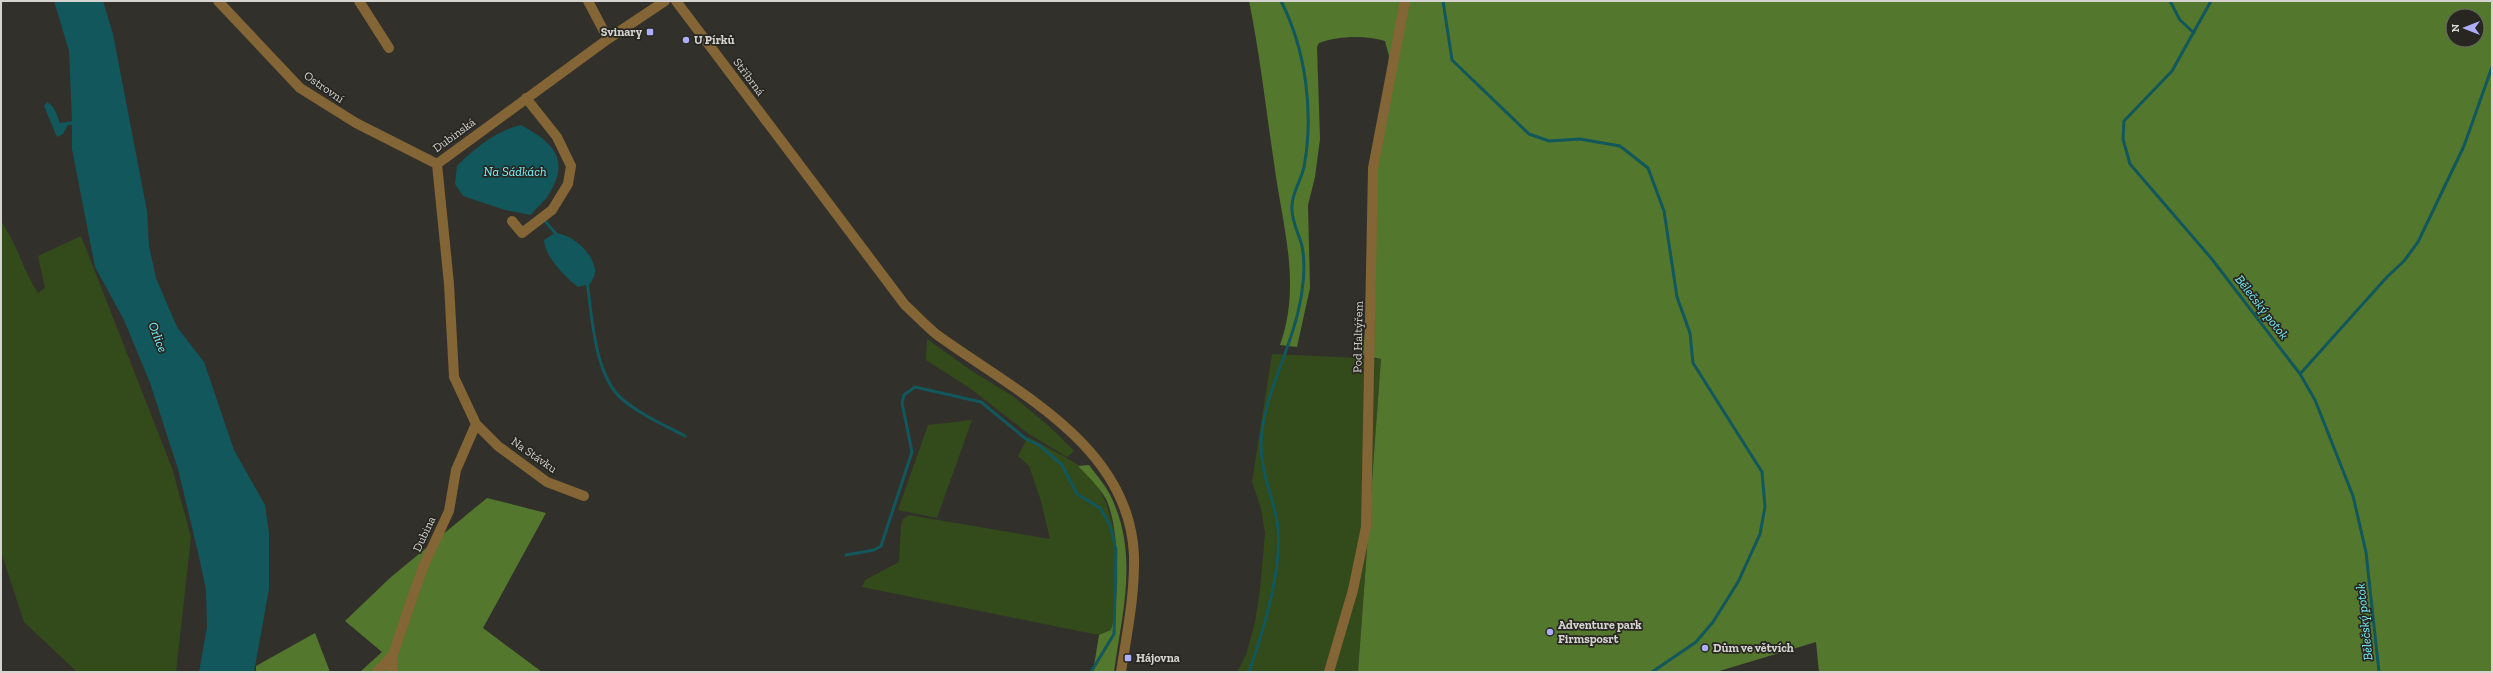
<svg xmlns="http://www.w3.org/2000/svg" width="2493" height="673" viewBox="0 0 2493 673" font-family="'Zilla Slab',serif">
<rect width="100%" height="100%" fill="#32302b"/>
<!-- green -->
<path fill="#334a1b" d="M1,221c16,23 22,49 37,72l7,-5 -7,-32 43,-20 91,232 19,69 -15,135h-99l-53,-50 -23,-70z
M927,339l45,32 42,26 36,30 24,24 -7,6 -38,-23 -58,-45 -45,-29z
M1272,354l109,5 -23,313h-121l9,-17 9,-33 5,-32 5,-57 -4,-25 -9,-26z
M972,420l-35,98 -39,-8 30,-85z
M1028,437c16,9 35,18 50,28 43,31 47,119 33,165l-7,5 -11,-1 -231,-47 3,-7 34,-18 2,-37 2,-6 6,-4 141,24 -9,-38 -12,-35 -11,-10z"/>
<!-- forest -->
<path fill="#54772e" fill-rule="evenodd" d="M1249,1h1243v671h-673l-3,-30 -100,30h-358l23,-313 -19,-4 5,-37 2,-74 20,-188 -4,-15c-20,-6 -46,-5 -66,2l-2,4 3,92 -5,38 -7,28 2,83 -13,59 -17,-2c22,-61 2,-121 -6,-182 -8,-54 -14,-108 -25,-162zM2453,16h24v24h-24z
M1089,465c8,11 19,23 24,36 25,57 9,112 1,171h-21l6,-37 12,-5c9,-30 9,-102 -5,-131 -7,-12 -18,-23 -28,-33z
M487,498l59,15 -63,115 59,44h-182l22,-20 -37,-31 46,-44z
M315,633l15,39h-74v-6z"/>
<!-- water -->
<path fill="#11575c" d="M54,1h49l10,33 34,177 2,35 7,32 21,49 27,35 30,88 31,55 4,28v56l-15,83h-55l8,-45 -1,-37 -6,-29 -22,-92 -28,-86 -26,-63 -29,-53 -23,-118v-24h-4l-5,9 -6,3 -13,-31 3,-4c8,4 10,13 13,21l12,-2 -3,-70z
M521,125c31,17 50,33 28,69 -4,8 -14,14 -18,21l-26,-5 -42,-14 -8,-12 2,-18c17,-17 40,-36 64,-41z
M555,233c16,1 37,18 40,36 1,5 -2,10 -5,15l-12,3c-13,-10 -33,-30 -34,-47z"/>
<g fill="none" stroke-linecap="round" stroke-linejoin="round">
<!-- stream -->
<path stroke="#11575c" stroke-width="3" d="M1443,1l9,59 77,74 20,7 31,-2 40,7 28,22 16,43 13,86 13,36 3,30 69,109 3,35 -5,27 -22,48 -25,40 -17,20 -44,30
M2170,1l10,19 14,13
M2211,1l-39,70 -48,50 -1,18 7,25 81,94 89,116 15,26 38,96 13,56 13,120
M545,221l12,14
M587,281c5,34 7,94 35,118 19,16 42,26 63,37
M2300,374l87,-97 17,-16 14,-19 46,-96 28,-79
M846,555l28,-5 7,-4 31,-94 -10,-49 2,-8 11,-8 66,15 45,37 13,6 23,20 15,29 23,14 10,17 6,25 -2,84 -23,38
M1249,672c14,-40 37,-114 27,-156 -5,-24 -15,-45 -15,-71 1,-46 27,-89 37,-133 5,-19 8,-46 4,-66 -3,-12 -10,-24 -10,-36 -1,-16 9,-29 12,-43 10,-54 2,-117 -23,-166"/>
<!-- minor -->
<path stroke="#846535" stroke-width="10" d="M218,1l82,87 56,35 81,41
M359,1l30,47
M588,1l20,38
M676,1l229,304c10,9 20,20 31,29 78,57 193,110 198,221 1,39 -7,78 -13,117
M512,221l10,12 30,-23 16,-26 3,-18 -14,-29 -31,-39
M584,496l-37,-14 -49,-36 -22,-22 -22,-47 -5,-93 -12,-120 171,-125 57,-38
M377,672l16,-17
M392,672l1,-17 15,-45 16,-45 25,-54 7,-41 20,-46
M1329,672l24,-82 13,-63 7,-359 32,-167"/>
</g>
<!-- markers -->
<g fill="#afaefa" stroke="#282621" stroke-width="1.5">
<rect x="646" y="28" width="8" height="8" rx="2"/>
<circle cx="686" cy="40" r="4"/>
<circle cx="1550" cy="632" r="4"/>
<circle cx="1705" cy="648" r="4"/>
<rect x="1124" y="654" width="8" height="8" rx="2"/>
</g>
<g text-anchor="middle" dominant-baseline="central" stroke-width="3.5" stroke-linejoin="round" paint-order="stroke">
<!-- poi labels -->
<g font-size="12" font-weight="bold" fill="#d5d4d0" stroke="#282621" text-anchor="start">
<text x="642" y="32" text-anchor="end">Svinary</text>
<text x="694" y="40">U Pírků</text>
<text x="1558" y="625">Adventure park<tspan x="1558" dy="14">Firmsposrt</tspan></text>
<text x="1713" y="648">Dům ve větvích</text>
<text x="1136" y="658">Hájovna</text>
</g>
<!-- street labels -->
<g font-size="12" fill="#d5d4d0" stroke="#282621">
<text transform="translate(749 77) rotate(53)">Stříbrná</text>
<text transform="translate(324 87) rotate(35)">Ostrovní</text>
<text transform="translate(454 135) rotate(-36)">Dubinská</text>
<text transform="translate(1358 337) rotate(-89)">Pod Haltýřem</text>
<text transform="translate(534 455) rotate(35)">Na Stávku</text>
<text transform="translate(424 534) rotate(-65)">Dubina</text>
</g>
<!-- water labels -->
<g font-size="13" font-style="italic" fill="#77f3fc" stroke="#282621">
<text x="515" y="171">Na Sádkách</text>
<text transform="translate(2262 307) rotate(52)">Bělečský potok</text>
<text transform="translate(158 337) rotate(69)">Orlice</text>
<text transform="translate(2364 622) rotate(-96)">Bělečský potok</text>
</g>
</g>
<!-- border -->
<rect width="2493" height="673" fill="none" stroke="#d5d4d0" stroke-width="4"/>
<!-- north arrow -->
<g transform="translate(2465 28) rotate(270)"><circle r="19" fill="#282621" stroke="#6d6c67"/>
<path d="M0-3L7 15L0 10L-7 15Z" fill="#afaefa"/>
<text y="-6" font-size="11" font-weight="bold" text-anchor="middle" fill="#d5d4d0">N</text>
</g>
</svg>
